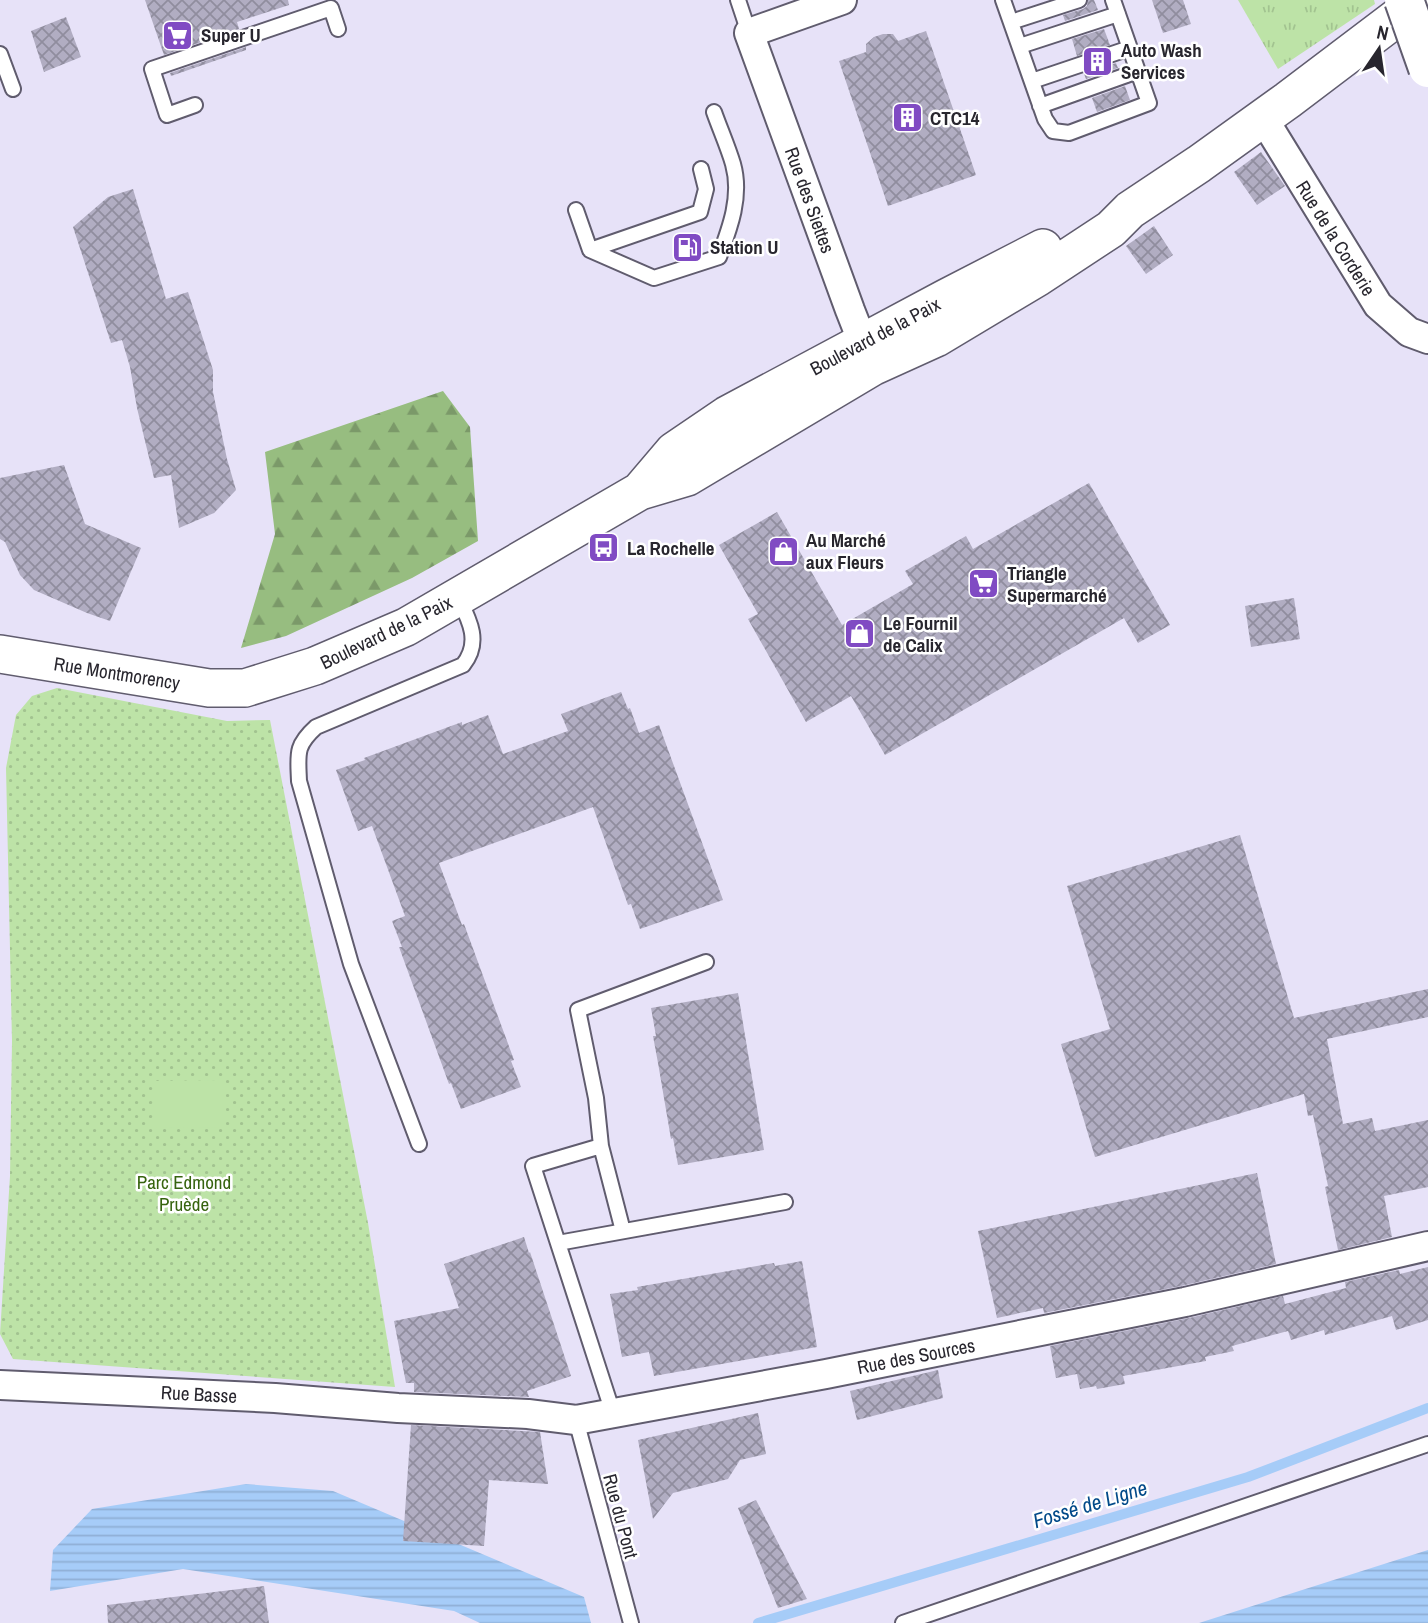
<svg xmlns="http://www.w3.org/2000/svg" width="1428" height="1623" viewBox="0 0 1428 1623" font-family="'Archivo Narrow',sans-serif">
<defs>
<pattern id="grass-tufts" width="24" height="20" patternUnits="userSpaceOnUse" patternTransform="scale(1.75)"><rect width="24" height="20" fill="#bde3a7"/><path d="M3 7l-1-3M5 7V3M7 7l1-3M15 17l-1-3M17 17v-4M19 17l1-3" fill="none" stroke="#a2c390"/></pattern>
<pattern id="forest-firs" width="22" height="20" patternUnits="userSpaceOnUse" patternTransform="scale(1.75)"><rect width="22" height="20" fill="#97bd80"/><path d="M5 1l3.5 6h-7zM16 11l3.5 6h-7z" fill="#7b9969"/></pattern>
<pattern id="park-dots" width="8" height="8" patternUnits="userSpaceOnUse" patternTransform="scale(1.75)"><rect width="8" height="8" fill="#bde3a7"/><path d="M2 2h.1M6 6h.1" fill="none" stroke="#a2c390" stroke-width="1.8" stroke-linecap="round"/></pattern>
<pattern id="water-rules" width="6" height="5" patternUnits="userSpaceOnUse" patternTransform="scale(1.75)"><rect width="6" height="5" fill="#a6ccf8"/><path d="M0 2.5h6" fill="none" stroke="#8fafd5"/></pattern>
<pattern id="building-cross-hatch" width="8" height="8" patternUnits="userSpaceOnUse" patternTransform="scale(1.75)"><rect width="8" height="8" fill="#b1adc2"/><path d="M0 0l8 8M0 8l8-8" fill="none" stroke="#908d9e"/></pattern>
</defs>
<rect width="100%" height="100%" fill="#e7e2f8"/>
<!-- grass -->
<path fill="url(#grass-tufts)" d="M1238,0h136l1,4 -97,65z"/>
<!-- forest -->
<path fill="url(#forest-firs)" d="M443,391l27,36 8,114 -66,37 -126,58 -45,12 34,-114 -10,-82z"/>
<!-- park -->
<path fill="url(#park-dots)" d="M57,688l170,33 43,-1 98,503 27,164 -382,-28 -13,-25 10,-158 2,-135 -6,-273 10,-53 16,-19z"/>
<!-- pitch -->
<path fill="#bde3a7" d="M224,1080v47l-69,1v-47z"/>
<!-- water -->
<path fill="url(#water-rules)" d="M246,1484l87,7 251,106 7,26h-111l-26,-12 -271,-42 -133,22 3,-41 39,-41z
M1428,1550v73h-229z"/>
<g fill="none" stroke-linecap="round" stroke-linejoin="round">
<!-- stream -->
<path stroke="#a6ccf8" stroke-width="10" d="M758,1623l490,-146 180,-69"/>
</g>
<!-- building -->
<path fill="url(#building-cross-hatch)" d="M145,0h143l1,5 -52,17 2,7 -75,26z
M1088,0h6l4,10 -33,11 -2,-6 20,-6 4,-3z
M1152,0h31l8,24 -28,9z
M66,17l15,40 -37,15 -13,-41z
M1104,29l6,16 -33,11 -5,-17z
M926,31l50,144 -88,31 -49,-145 27,-9v-8l8,-7 9,-3h10l5,7z
M246,47v3l-75,26 -1,-3z
M1116,63l2,5 -32,11 -2,-5z
M1125,86l5,14 -33,12 -5,-14z
M1261,152l24,34 -28,19 -23,-33z
M133,189l33,110 22,-7 25,78v22l14,67 9,31 -22,23 -35,15 -8,-53 -17,3 -17,-70 -7,-41 -8,-27 -11,3 -38,-116 35,-30z
M1154,226l19,29 -27,19 -20,-28z
M64,465l21,59 56,24 -31,73 -23,-8 -53,-23 -14,-15 -15,-33 -5,-3v-61z
M1089,483l81,142 -32,18 -14,-25 -239,137 -34,-59 -45,26 -58,-103 10,-5 -39,-69 58,-33 65,113 71,-41 -8,-13 61,-35 7,13z
M1294,598l6,41 -49,8 -6,-41z
M621,692l7,17 2,-1 9,25 20,-8 64,175 -83,29 -9,-25 -3,1 -35,-98 -154,56 23,62 2,-1 50,136 -3,1 10,26 -60,22 -10,-26 -2,1 -50,-137h3l-10,-26 13,-5 -33,-90 -14,5 -22,-61 29,-10 -1,-2 98,-36v3l26,-10 15,39 65,-23 -7,-17z
M1240,835l54,183 134,-29v28l-101,22 16,85 29,-6 3,13 53,-11v67l-44,9 8,41 -54,13 -13,-63 3,-1 -15,-71 -5,1 -4,-22 -209,63 -34,-113 49,-15 -43,-143z
M738,993l26,157 -86,15 -5,-27 -2,1 -13,-76 -5,-27h3l-5,-28z
M1257,1173l19,91 -95,22 -137,27 -1,-5 -46,10 -19,-87z
M524,1237l5,16 1,-1 41,124 -44,15 2,6 -115,-5v-9h-8l-12,-62 65,-13 -15,-44z
M802,1261l15,86 -163,29 -5,-24 -27,5 -12,-63 28,-4 -1,-3 137,-24 1,3z
M1428,1267v53l-32,10 -4,-14 -67,19 -1,-5 -33,10 -3,-9 -56,15 2,5 -29,6 1,4 -83,15 2,8 -28,5 -1,-3 -16,3 -3,-15 -21,4 -6,-32 139,-28 94,-22 2,8 61,-16 -1,-6 54,-12 1,4z
M938,1370l5,28 -86,22 -7,-29z
M758,1413l8,41 -26,6 -12,19 -55,14 -20,26 -15,-79z
M411,1425l129,7 8,52 -59,-4 -5,66 -81,-5z
M756,1500l51,99 -29,9 -40,-100z
M264,1586l5,37h-161l-1,-18z"/>
<g fill="none" stroke-linecap="round" stroke-linejoin="round">
<defs>
<path id="service" d="M738,0l11,33
M1003,0l42,119 8,12 16,2 80,-30 -36,-103
M1011,22l68,-22
M1020,46l98,-32
M0,54l13,35
M1032,81l98,-33
M195,105l-28,10 -15,-46 179,-61 7,21
M1040,106l98,-35
M576,210l14,40 64,28 65,-21c11,-29 23,-61 14,-93 -5,-17 -13,-35 -19,-52
M590,250l110,-38 6,-23 -5,-20
M419,1144l-68,-180 -52,-183c-1,-27 -4,-35 17,-54l147,-62c18,-22 7,-44 -4,-66
M601,1146l22,85
M558,1243l227,-41
M613,1413l-80,-247 68,-20 -5,-48 -18,-88 128,-48
M576,1420l55,203
M903,1623l525,-179"/>
<path id="minor" d="M842,0l-93,33 101,277 20,51
M1263,118l115,187 31,27 19,7
M0,1385l275,13 123,10 130,6 48,6 250,-46 359,-72 243,-56"/>
<path id="tertiary" d="M640,491l34,-40 53,-36 219,-117 97,-50
M0,654l209,34h36l70,-22 91,-39 234,-136 47,-14 185,-110 64,-29 102,-61 73,-48 19,-19 69,-46 89,-64 132,-100"/>
</defs>
<!-- service casing -->
<use href="#service" stroke="#605c6e" stroke-width="18"/>
<!-- minor casing -->
<use href="#minor" stroke="#605c6e" stroke-width="32"/>
<!-- tertiary casing -->
<use href="#tertiary" stroke="#605c6e" stroke-width="40"/>
<!-- service -->
<use href="#service" stroke="#fff" stroke-width="14"/>
<!-- minor -->
<use href="#minor" stroke="#fff" stroke-width="28"/>
<!-- tertiary -->
<use href="#tertiary" stroke="#fff" stroke-width="37"/>
<defs>
<path id="trunk-bridge" d="M1404,0l24,68"/>
</defs>
<!-- trunk-bridge casing -->
<use href="#trunk-bridge" stroke="#605c6e" stroke-width="42" stroke-linecap="butt"/>
<!-- trunk-bridge -->
<use href="#trunk-bridge" stroke="#fff" stroke-width="38"/>
</g>
<!-- icons -->
<defs>
<symbol id="supermarket-square" viewBox="-11 -11 22 22"><rect x="-9" y="-9" width="18" height="18" rx="4" fill="#804bc3" stroke="#fff"/><path d="M-6-5.5h2.5l.6 2H6L4.5 2H-2.5L-4.4-4H-6ZM-1.5 3.2a1.3 1.3 0 1 0 .1 0ZM3 3.2a1.3 1.3 0 1 0 .1 0Z" fill="#fff"/></symbol>
<symbol id="building-square" viewBox="-11 -11 22 22"><rect x="-9" y="-9" width="18" height="18" rx="4" fill="#804bc3" stroke="#fff"/><path d="M-4-6H4V6H1V3H-1V6H-4ZM-2.5-4.3h1.7v1.8h-1.7ZM.8-4.3h1.7v1.8H.8ZM-2.5-1h1.7V.8h-1.7ZM.8-1h1.7V.8H.8Z" fill="#fff"/></symbol>
<symbol id="fuel-square" viewBox="-11 -11 22 22"><rect x="-9" y="-9" width="18" height="18" rx="4" fill="#804bc3" stroke="#fff"/><path d="M-5.5-6h7V0h2V4h1.3V-2.5L3-4.5l.8-.8L6-3V5H2.5V1h-1V6h-7ZM-4.2-4.7v3.2H.2V-4.7Z" fill="#fff"/></symbol>
<symbol id="bus-square" viewBox="-11 -11 22 22"><rect x="-9" y="-9" width="18" height="18" rx="4" fill="#804bc3" stroke="#fff"/><path d="M-5-6H5V4H4V6H2V4H-2V6H-4V4H-5ZM-3.5-4V0h7V-4ZM-3.5 1.2v1.5H-2V1.2ZM2 1.2v1.5H3.5V1.2Z" fill="#fff"/></symbol>
<symbol id="shop-square" viewBox="-11 -11 22 22"><rect x="-9" y="-9" width="18" height="18" rx="4" fill="#804bc3" stroke="#fff"/><path d="M-5-2.5h2.3a2.7 3.5 0 0 1 5.4 0H5L5.5 6h-11ZM-1.5-2.5h3a1.5 2.3 0 0 0-3 0Z" fill="#fff"/></symbol>
</defs>
<g fill-rule="evenodd">
<use href="#supermarket-square" x="160" y="18" width="35" height="35"/>
<use href="#building-square" x="1080" y="44" width="35" height="35"/>
<use href="#building-square" x="890" y="100" width="35" height="35"/>
<use href="#fuel-square" x="670" y="230" width="35" height="35"/>
<use href="#bus-square" x="586" y="530" width="35" height="35"/>
<use href="#shop-square" x="766" y="534" width="35" height="35"/>
<use href="#supermarket-square" x="966" y="566" width="35" height="35"/>
<use href="#shop-square" x="842" y="616" width="35" height="35"/>
</g>
<g text-anchor="middle" dominant-baseline="central" stroke-width="5" stroke-linejoin="round" paint-order="stroke">
<!-- poi labels -->
<g font-size="19" font-weight="bold" fill="#28262e" stroke="#fff" text-anchor="start">
<text x="201" y="35">Super U</text>
<text x="1121" y="50">Auto Wash<tspan x="1121" dy="22">Services</tspan></text>
<text x="930" y="118">CTC14</text>
<text x="710" y="247">Station U</text>
<text x="806" y="540">Au Marché<tspan x="806" dy="22">aux Fleurs</tspan></text>
<text x="627" y="548">La Rochelle</text>
<text x="1007" y="573">Triangle<tspan x="1007" dy="22">Supermarché</tspan></text>
<text x="883" y="623">Le Fournil<tspan x="883" dy="22">de Calix</tspan></text>
</g>
<!-- street labels -->
<g font-size="19" fill="#28262e" stroke="#fff">
<text transform="translate(810 200) rotate(70)">Rue des Siettes</text>
<text transform="translate(1336 238) rotate(58)">Rue de la Corderie</text>
<text transform="translate(875 336) rotate(-28)">Boulevard de la Paix</text>
<text transform="translate(386 632) rotate(-26)">Boulevard de la Paix</text>
<text transform="translate(117 673) rotate(9)">Rue Montmorency</text>
<text transform="translate(916 1356) rotate(-11)">Rue des Sources</text>
<text transform="translate(199 1394) rotate(3)">Rue Basse</text>
<text transform="translate(621 1516) rotate(75)">Rue du Pont</text>
</g>
<!-- park labels -->
<g font-size="19" fill="#37640f" stroke="#fff">
<text x="184" y="1182">Parc Edmond<tspan x="184" dy="22">Pruède</tspan></text>
</g>
<!-- water labels -->
<g font-size="21" font-style="italic" fill="#024a89" stroke="#fff">
<text transform="translate(1090 1504) rotate(-17)">Fossé de Ligne</text>
</g>
</g>
<!-- north arrow -->
<g transform="translate(1379 49) rotate(13)" stroke="#ffffff" stroke-width="5" paint-order="stroke">
<path d="M0-5L12 26L0 18L-12 26Z" fill="#28262e"/>
<text y="-10" font-size="19" font-weight="bold" text-anchor="middle" fill="#28262e">N</text>
</g>
</svg>
